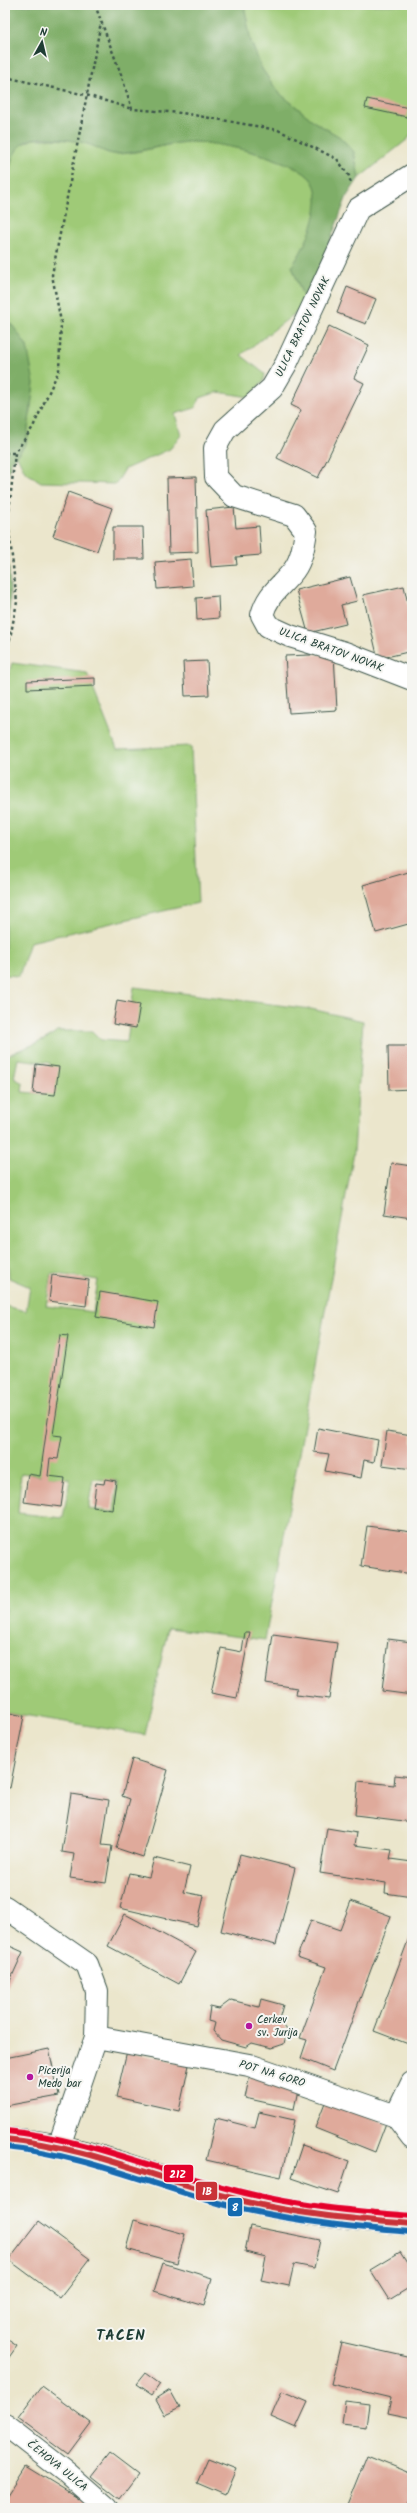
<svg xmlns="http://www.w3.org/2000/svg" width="417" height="2513" viewBox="0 0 417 2513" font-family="Kalam,sans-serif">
<rect width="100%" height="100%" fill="#f6f6f2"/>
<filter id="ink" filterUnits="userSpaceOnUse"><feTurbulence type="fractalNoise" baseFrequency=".025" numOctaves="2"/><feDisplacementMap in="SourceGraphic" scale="8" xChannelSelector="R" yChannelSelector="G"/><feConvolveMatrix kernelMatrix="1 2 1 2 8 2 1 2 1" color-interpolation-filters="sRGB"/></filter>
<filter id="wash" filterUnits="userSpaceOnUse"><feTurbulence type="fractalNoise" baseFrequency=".012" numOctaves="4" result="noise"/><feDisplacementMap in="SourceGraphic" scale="16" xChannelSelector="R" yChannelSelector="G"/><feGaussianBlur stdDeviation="0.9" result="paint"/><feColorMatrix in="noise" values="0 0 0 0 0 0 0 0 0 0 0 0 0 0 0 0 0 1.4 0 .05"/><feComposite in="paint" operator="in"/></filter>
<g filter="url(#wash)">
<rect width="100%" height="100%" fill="#ebe6cc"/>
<!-- green -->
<path fill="#9fca77" stroke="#5f8456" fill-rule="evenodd" d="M244,5h168v128l-4,6 -49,39 -5,-26 -14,-15 -24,-14 -38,-31 -16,-23 -11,-27z
M33,139c16,0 38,0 54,4 9,3 18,11 28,11 24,0 48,-10 72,-12 25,-2 113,17 126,40 14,23 -8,66 -21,84l14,39 -65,50 24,19 -1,6 -15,17 -31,-5 -18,6 -5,10 -20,6 6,21 -11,14 -45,20 -9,15 -75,-2 -16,-10 -8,-16 9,-12 8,-61 -21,-57 -8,-6v-132l7,-30 7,-12z
M12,663l75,10 30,76 74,-3 7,157 -168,39 -11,34 -14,-1v-290z
M134,987l177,22 52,12 -9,131 -89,488 -97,-12 -23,107 -140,-23v-406l21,5 4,-24 -21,-9 -1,-15h-3v-206c17,-10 37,-13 52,-26h35l9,9 26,2zM18,1059l32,4 -4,31 -24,-2 1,-9 -9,-5zM52,1273l46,7 -5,32 -47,-6zM21,1473l49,6 -7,39 -45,-5zM93,1479l25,2 -4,31 -26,-3z"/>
<!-- forest -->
<path fill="#7fae68" stroke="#4f764e" d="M5,5h239l7,37 11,27 16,23 38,31 24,14 14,15 5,26 -12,18 -41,109 -14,-39c13,-18 34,-61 21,-84 -13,-23 -101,-42 -126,-40 -24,2 -48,11 -72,12 -9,0 -19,-8 -28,-10 -11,-4 -43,-8 -54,-5 -23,5 -22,31 -28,49z
M5,320l8,6 14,20 7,37 -8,61 -15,18 -6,23z
M5,531c5,43 8,71 0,114z"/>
<g id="blocks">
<!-- building -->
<path fill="#dfaa9b" d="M367,99l42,9 -2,9 -42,-9z
M347,287l29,12 -10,25 -29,-11z
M329,326l40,19 -15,33 10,5 -46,95 -41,-20 24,-48 -10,-5z
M196,477l2,75 -29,1 -2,-75z
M68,492l44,16 -15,43 -44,-15z
M234,507l2,21 23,-2 2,29 -25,2 1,8 -26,2 -5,-57z
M113,527h30l1,32h-31z
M191,559l2,27 -36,3 -2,-27z
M350,577l7,24 -16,4 5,19 -38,9 -12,-43z
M404,586l8,36v29l-34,8 -15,-64z
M218,596l1,22 -22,2 -1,-22z
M334,654l3,56 -48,3 -4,-57z
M207,661l2,34 -24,1 -2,-34z
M95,678v8l-68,3v-8z
M412,871v52l-36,10 -13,-48z
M117,1000l23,4 -4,24 -23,-4z
M388,1046h24v43l-23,1z
M36,1064l23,3 -4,28 -22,-2z
M391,1163l21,3v52l-28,-4z
M52,1275l37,5 -3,26 -37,-5z
M100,1292l58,10 -4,25 -58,-10z
M60,1335l8,1 -15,99 9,1 -4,23 -8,-1 -2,18 17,2 -4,29 -37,-5 4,-28 12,2z
M318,1428l60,12 -4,22 -10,-2 -3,18 -36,-7 4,-17 -15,-2z
M387,1431l25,4v34l-30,-4z
M105,1479l11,2 -4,29 -19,-3 3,-24 8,1z
M367,1526l45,6v42l-51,-8z
M245,1632h5l-13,66 -26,-5 10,-45 21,4z
M273,1634l64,9 -8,56 -33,-4 1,-7 -31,-5z
M388,1639l24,3v53l-30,-4z
M5,1712l19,4 -14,72 -5,-1z
M132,1759l36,11 -25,87 -27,-9 14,-49 -8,-3z
M395,1775l17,2v45l-57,-7 3,-34 36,4z
M71,1794l38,6 -7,45 10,1 -6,37 -36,-5 4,-24 -12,-2z
M327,1828l30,5 -2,12 37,5 -2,9 22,3v35l-27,-4 1,-10 -66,-10z
M240,1854l55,14 -19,77 -55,-14z
M154,1858l36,9 -6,25 20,4 -7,30 -77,-18 9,-35 20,4z
M351,1901l40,15 -58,155 -32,-13 6,-18 -7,-2 26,-71 -29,-10 14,-37 29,10z
M125,1914l71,38 -17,32 -71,-38z
M412,1930v113l-1,2 -37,-14z
M5,1944l18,8 -18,40z
M261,1999l22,6 -4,14 8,11 -3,14 -12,4 -20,-5 -6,4 -25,-7 -8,-9 2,-8 -7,-2 2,-14 9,2 12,-9 28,7z
M49,2049l10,47 -54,10v-48z
M127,2051l62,14 -10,46 -63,-14z
M250,2074l49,11 -5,24 -49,-11z
M326,2100l60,23 -11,29 -60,-24z
M259,2112l35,8 -13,57 -75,-17 10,-42 39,10z
M302,2145l47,16 -11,33 -47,-16z
M134,2220l51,14 -8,29 -51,-14z
M39,2221l51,38 -30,39 -51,-38z
M250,2226l70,14 -6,28 -20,-4 -5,22 -28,-6 5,-23 -21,-5z
M400,2252l12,19v15l-23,14 -19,-30z
M163,2263l49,15 -8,28 -50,-15z
M5,2338l12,8 -12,17z
M341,2342l71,16v60l-24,-5 3,-15 -60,-14z
M145,2373l15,11 -8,11 -16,-11z
M41,2386l50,37 -23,31 -50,-37z
M170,2390l10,18 -15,7 -9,-16z
M282,2391l26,11 -12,26 -25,-11z
M345,2401l24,3 -3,23 -24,-3z
M109,2453l29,22 -18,24 -29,-23z
M367,2455l45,18v20l-6,15 -60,-1z
M208,2458l28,11 -11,26 -28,-12z
M26,2466l59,36 -4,6h-76v-9z"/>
</g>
</g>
<g filter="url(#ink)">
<use href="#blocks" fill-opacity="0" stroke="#3e564b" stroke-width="1"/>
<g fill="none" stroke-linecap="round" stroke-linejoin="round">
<defs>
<path id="minor" d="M412,175l-54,34 -72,155 -14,24 -47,42 -10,18 1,29 18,19 60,19 12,16c-2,13 -4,28 -12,39 -13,17 -26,23 -32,45l6,11 22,10 55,17 67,26
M5,1907l82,57 10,27 -1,46 -37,109
M96,2037l153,28 147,51
M412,2083l-16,33 16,21
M5,2425l62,48 40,35"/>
<path id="secondary" d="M5,2139c75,3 147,37 219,57 65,17 121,23 188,28"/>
</defs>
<!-- minor casing -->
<use href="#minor" stroke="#3e564b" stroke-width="24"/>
<!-- secondary casing -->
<use href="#secondary" stroke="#3e564b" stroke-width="24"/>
<!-- path -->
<path stroke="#3e564b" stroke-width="2.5" stroke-dasharray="3 3" stroke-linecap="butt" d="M95,5l27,72 10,32 50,4 96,17 59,29 12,17 2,8
M5,77l81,18 46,14
M5,453h10
M5,664l12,-62 -9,-81 7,-68 18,-26 26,-57 2,-48 -9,-47 49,-253"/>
<!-- minor -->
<use href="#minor" stroke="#fff" stroke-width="22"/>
<!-- secondary -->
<use href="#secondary" stroke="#fde5c5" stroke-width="22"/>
<defs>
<path id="bus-1" d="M5,2139c77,7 145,37 219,57 61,17 125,23 188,28"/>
<path id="bus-2" d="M5,2147c76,7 144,37 217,57 62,16 126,23 189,28"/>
<path id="bus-3" d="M6,2131c77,7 146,37 220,57 61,17 123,23 186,28"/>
</defs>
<!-- bus-1 casing -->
<use href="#bus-1" stroke="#f6f6f2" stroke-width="9"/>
<!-- bus-2 casing -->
<use href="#bus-2" stroke="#f6f6f2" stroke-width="9"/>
<!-- bus-3 casing -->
<use href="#bus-3" stroke="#f6f6f2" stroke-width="9"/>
<!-- bus-1 -->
<use href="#bus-1" stroke="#c93337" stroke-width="6"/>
<!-- bus-2 -->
<use href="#bus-2" stroke="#136ab0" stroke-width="6"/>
<!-- bus-3 -->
<use href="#bus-3" stroke="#e4002b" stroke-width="6"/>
</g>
</g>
<!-- markers -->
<g fill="#b5179e" stroke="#f6f6f2" stroke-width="1.5">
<circle cx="249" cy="2026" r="4"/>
<circle cx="30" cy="2077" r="4"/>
</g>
<g text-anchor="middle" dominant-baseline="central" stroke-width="4" stroke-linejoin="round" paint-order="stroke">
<!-- street labels -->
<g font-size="11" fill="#1f3d34" stroke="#f6f6f2">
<text transform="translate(303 327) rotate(-64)">ULICA BRATOV NOVAK</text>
<text transform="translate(331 650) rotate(20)">ULICA BRATOV NOVAK</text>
<text transform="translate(272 2074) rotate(17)">POT NA GORO</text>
<text transform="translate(57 2466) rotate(39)">ČEHOVA ULICA</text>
</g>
<!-- poi labels -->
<g font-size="11" fill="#1f3d34" stroke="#f6f6f2" text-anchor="start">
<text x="257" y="2020">Cerkev<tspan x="257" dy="13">sv. Jurija</tspan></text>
<text x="38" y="2071">Picerija<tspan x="38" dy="13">Medo bar</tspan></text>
</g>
<!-- district labels -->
<g font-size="15" font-weight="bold" letter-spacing="1" fill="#1f3d34" stroke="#f6f6f2">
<text x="121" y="2336">TACEN</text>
</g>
</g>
<g stroke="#f6f6f2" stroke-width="1.5">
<rect x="163" y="2164" width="31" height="19" rx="4" fill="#e4002b"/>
<rect x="195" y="2181" width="23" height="20" rx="4" fill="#c93337"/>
<rect x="227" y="2197" width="16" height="20" rx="4" fill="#136ab0"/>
</g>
<g font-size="11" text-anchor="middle" font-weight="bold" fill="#fff">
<text x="178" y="2178">21Z</text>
<text x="207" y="2195">1B</text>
<text x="235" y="2211">8</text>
</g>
<!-- margin -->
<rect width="417" height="2513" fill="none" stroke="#f6f6f2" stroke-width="20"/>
<!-- north arrow -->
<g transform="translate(42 42) rotate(8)" stroke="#f6f6f2" stroke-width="3" paint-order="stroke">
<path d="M0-3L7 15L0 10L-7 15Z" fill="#1f3d34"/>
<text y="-6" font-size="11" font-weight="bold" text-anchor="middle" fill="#1f3d34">N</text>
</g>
</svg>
